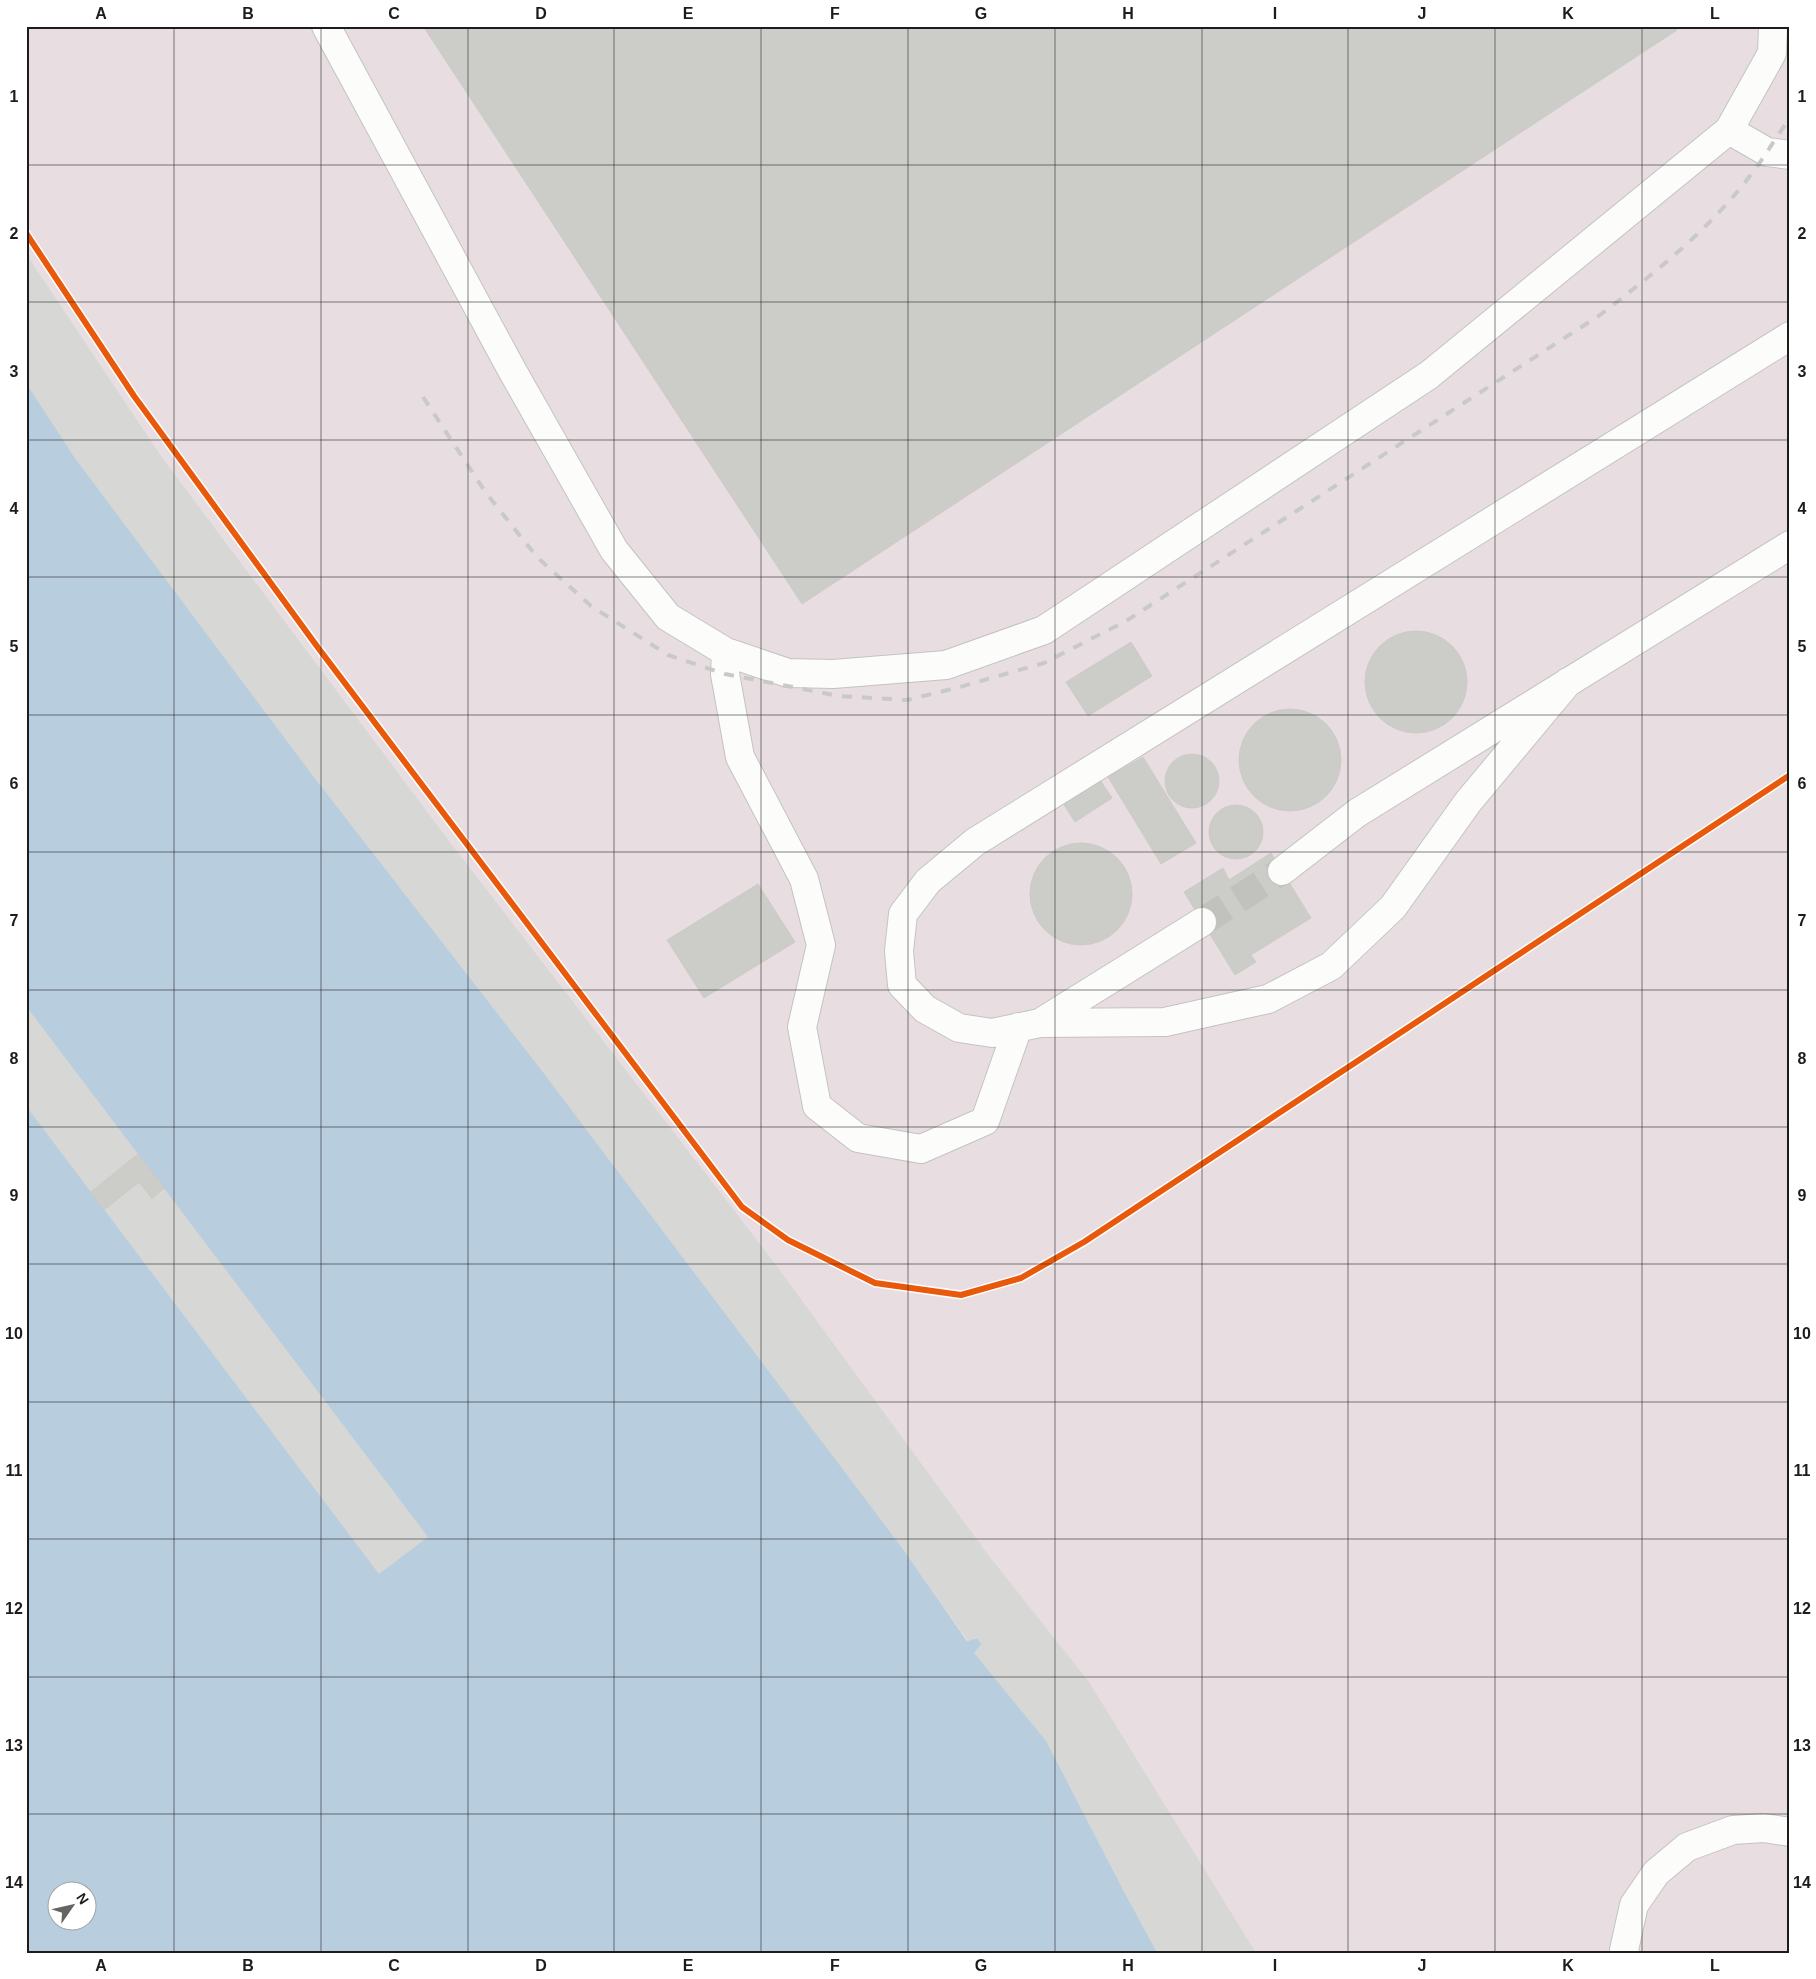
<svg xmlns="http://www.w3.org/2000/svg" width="1816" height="1979" viewBox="0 0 1816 1979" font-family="Helvetica,sans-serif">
<rect width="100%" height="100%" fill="#eaeae5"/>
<!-- industrial -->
<path fill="#e8dee1" d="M26,26h1764v1927h-619l-203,-312 -942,-1278z"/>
<!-- water -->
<path fill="#b8cddd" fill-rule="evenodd" d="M26,363l877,1186 64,92 10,-3 5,6 -7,9 74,83 122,217h-1145zM58,1892h30v30h-30z"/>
<!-- pier -->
<path fill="#d7d7d5" d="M26,254l137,205 286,382 321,416 219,299 100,126 167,271h-99l-35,-65 -76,-147 -72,-88 8,-10 -5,-5 -9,3 -65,-92 -226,-299 -135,-179 -229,-295 -239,-319 -48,-74z
M26,1006l402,531 -49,37 -353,-468z"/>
<!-- building -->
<path fill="#ccccc8" stroke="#cdcbc6" d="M423,26h1252l2,4 -875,574z
M1365 682a51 51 0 1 1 102 0a51 51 0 1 1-102 0Z
M1131,642l21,34 -64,40 -22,-34z
M1239 760a51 51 0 1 1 102 0a51 51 0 1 1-102 0Z
M1165 781a27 27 0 1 1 54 0a27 27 0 1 1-54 0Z
M1143,757l53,86 -35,21 -53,-87z
M1100,780l12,18 -37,24 -12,-19z
M1209 832a27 27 0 1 1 54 0a27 27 0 1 1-54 0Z
M1030 894a51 51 0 1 1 102 0a51 51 0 1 1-102 0Z
M1271,853l40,65 -60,37 5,7 -21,13 -51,-83 39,-24 6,12z
M758,884l37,58 -91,56 -37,-58z
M138,1154l26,34 -12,11 -13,-17 -35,28 -13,-18z"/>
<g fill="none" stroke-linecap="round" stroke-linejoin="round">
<!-- minor-tunnel -->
<path stroke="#c1c1bd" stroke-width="28" stroke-dasharray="28 14" stroke-linecap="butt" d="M1202,922l80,-51"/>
<defs>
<path id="minor" d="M326,26l187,346 101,178 54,67 58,35 62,21 45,1 113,-9 98,-35 385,-255 300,-245 43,-77 1,-27
M1729,130l38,22 23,3
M726,652l-1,22 15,83 64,122 17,66 -19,82 15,79 41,32 63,11 64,-28 33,-94
M1282,871l75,-58 433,-268
M1202,922l-162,101 -48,10 -33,-5 -34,-19 -23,-24 -3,-34 4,-37 25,-33 47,-39 815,-506
M1040,1023l125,-1 103,-23 63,-33 62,-59 75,-105 100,-120
M1625,1953l-1,-3 10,-45 22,-32 31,-26 46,-17 31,-2 26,4"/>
</defs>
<!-- minor casing -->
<use href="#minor" stroke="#c3c3c1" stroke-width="30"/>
<!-- minor -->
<use href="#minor" stroke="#fcfcfb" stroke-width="28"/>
<!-- rail -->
<path stroke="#c9c9c8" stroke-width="4" stroke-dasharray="10 10" stroke-linecap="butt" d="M423,397l63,96 51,64 54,49 77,49 57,19 114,22 68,4 53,-13 84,-24 82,-42 474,-306c65,-50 124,-97 169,-166 7,-11 15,-22 21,-33"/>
<defs>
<path id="cycleway" d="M26,233l108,163 185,253 423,558 46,33 87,43 86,12 60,-17 63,-36 706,-467"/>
</defs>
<!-- cycleway casing -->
<use href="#cycleway" stroke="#fff" stroke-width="9"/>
<!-- cycleway -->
<use href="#cycleway" stroke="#e8590c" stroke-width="6"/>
</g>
<!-- grid -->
<path fill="none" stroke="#1c1c1c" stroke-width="1" stroke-opacity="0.55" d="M174,26v1927M321,26v1927M468,26v1927M614,26v1927M761,26v1927M908,26v1927M1055,26v1927M1202,26v1927M1348,26v1927M1495,26v1927M1642,26v1927M26,165h1764M26,302h1764M26,440h1764M26,577h1764M26,715h1764M26,852h1764M26,990h1764M26,1127h1764M26,1264h1764M26,1402h1764M26,1539h1764M26,1677h1764M26,1814h1764"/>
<!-- border -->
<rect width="1816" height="1979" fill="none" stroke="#ffffff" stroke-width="55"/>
<!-- north arrow -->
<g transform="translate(72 1906) rotate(56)"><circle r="24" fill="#ffffff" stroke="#a4a4a4"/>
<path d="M0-4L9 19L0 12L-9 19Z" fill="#646462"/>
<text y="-8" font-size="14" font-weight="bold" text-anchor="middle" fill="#1c1c1c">N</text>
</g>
<rect x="28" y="28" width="1760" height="1924" fill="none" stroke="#1c1c1c" stroke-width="2"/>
<g font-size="16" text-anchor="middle" font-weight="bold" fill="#1c1c1c">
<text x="101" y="19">A</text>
<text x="248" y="19">B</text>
<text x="394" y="19">C</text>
<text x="541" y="19">D</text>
<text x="688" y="19">E</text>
<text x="835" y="19">F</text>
<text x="981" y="19">G</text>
<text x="1128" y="19">H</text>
<text x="1275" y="19">I</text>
<text x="1422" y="19">J</text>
<text x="1568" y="19">K</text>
<text x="1715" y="19">L</text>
<text x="14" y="102">1</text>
<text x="1802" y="102">1</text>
<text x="14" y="239">2</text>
<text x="1802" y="239">2</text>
<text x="14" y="377">3</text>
<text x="1802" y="377">3</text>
<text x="14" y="514">4</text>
<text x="1802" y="514">4</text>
<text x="14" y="652">5</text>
<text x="1802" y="652">5</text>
<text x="14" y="789">6</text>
<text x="1802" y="789">6</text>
<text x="14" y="926">7</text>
<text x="1802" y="926">7</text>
<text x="14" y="1064">8</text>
<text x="1802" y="1064">8</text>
<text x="14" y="1201">9</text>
<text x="1802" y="1201">9</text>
<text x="14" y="1339">10</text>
<text x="1802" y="1339">10</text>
<text x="14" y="1476">11</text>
<text x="1802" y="1476">11</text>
<text x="14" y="1614">12</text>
<text x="1802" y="1614">12</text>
<text x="14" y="1751">13</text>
<text x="1802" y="1751">13</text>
<text x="14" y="1888">14</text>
<text x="1802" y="1888">14</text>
<text x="101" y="1971">A</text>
<text x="248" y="1971">B</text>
<text x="394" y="1971">C</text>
<text x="541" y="1971">D</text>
<text x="688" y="1971">E</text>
<text x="835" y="1971">F</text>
<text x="981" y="1971">G</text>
<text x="1128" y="1971">H</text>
<text x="1275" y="1971">I</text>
<text x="1422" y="1971">J</text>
<text x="1568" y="1971">K</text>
<text x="1715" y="1971">L</text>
</g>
</svg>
